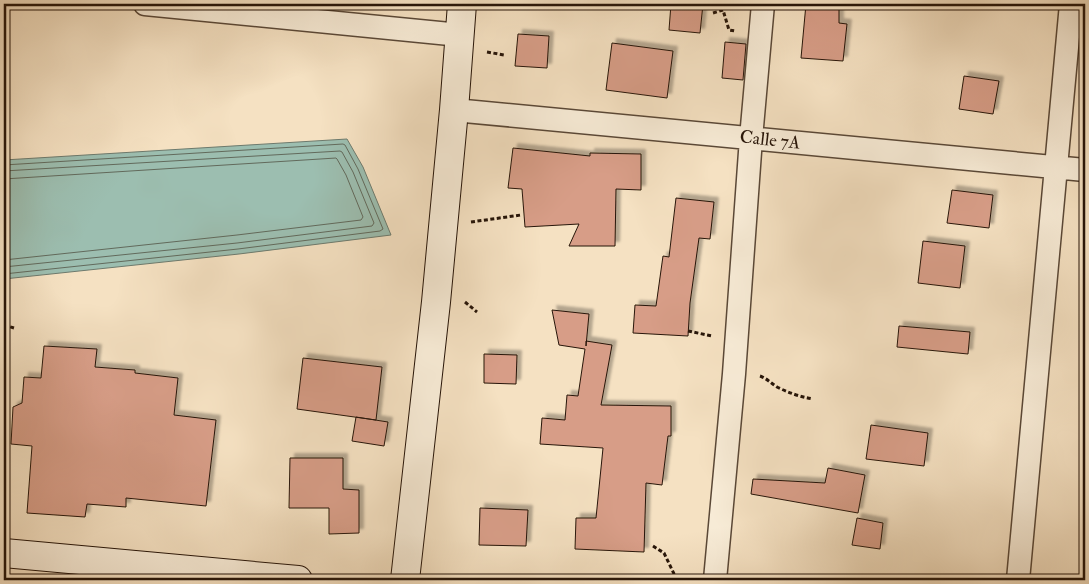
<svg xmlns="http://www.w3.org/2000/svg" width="1089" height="584" viewBox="0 0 1089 584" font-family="'IM FELL Double Pica',serif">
<defs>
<filter id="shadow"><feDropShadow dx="4.5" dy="-4.5" stdDeviation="1" flood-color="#0004"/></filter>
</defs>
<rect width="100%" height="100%" fill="#f5e1c2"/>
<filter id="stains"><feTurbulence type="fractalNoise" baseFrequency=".004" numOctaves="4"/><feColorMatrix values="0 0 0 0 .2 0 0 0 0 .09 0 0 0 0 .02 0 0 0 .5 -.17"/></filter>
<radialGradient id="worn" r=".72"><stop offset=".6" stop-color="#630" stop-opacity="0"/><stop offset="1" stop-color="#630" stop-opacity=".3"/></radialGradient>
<!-- water -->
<path fill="#9cbeb0" stroke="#6d7a6d" d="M347,139l16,28 28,68 -152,19 -235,25v-119z"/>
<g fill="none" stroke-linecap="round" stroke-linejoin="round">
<!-- shore -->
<path stroke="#626a5c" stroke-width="1" d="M4,165l339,-21 2,1 13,24 25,60 -3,2 -142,18 -234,25
M4,171l336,-20 2,1 11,20 21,51 -2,3 -135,17 -233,24
M4,179l332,-21 1,1 9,16 17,42 -2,3 -124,15 -233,25"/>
</g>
<!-- building -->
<path fill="#d79d87" stroke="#271509" filter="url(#shadow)" d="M671,4h32l-3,29 -31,-3z
M806,4h33v19l8,1 -4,37 -42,-3z
M518,34l31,2 -2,32 -32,-2z
M725,42l21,2 -3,36 -21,-2z
M612,43l61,8 -6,47 -61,-8z
M964,76l35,5 -6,33 -34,-5z
M513,148l77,8v-3l51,1v36l-25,-1 -1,57h-46l10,-22 -54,3 -3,-38 -14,-1z
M952,190l41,5 -4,33 -42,-5z
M676,198l38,4 -4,37 -11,-1 -9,65 -2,33 -55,-3 2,-28 21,1 7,-50 6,1z
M923,241l42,5 -5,42 -42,-5z
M552,310l37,4 -3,32v-5l26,4 -11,60 70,1v30h-3l-6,49 -16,-2 -2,69 -69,-3 1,-31h20l7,-70 -63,-4 2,-26 23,2 2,-25 11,1 7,-47 -26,-4z
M899,326l71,6 -2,22 -71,-7z
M44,346l53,3 -2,18 40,3v3l43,5 -4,37 42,5 -10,86 -80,-8v9l-39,-3 -2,13 -58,-4 5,-67 -21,-2 2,-37 9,-4 2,-26 17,1z
M484,354l33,1 -1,29 -32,-1z
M303,358l79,9 -6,53 -79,-11z
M356,417l32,5 -4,24 -32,-5z
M871,425l57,8 -4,33 -58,-7z
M290,458h53v31l16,1v43l-30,1v-26h-40z
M828,468l37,7 -7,38 -107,-19 2,-15 72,4z
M480,508l48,2 -2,36 -47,-1z
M857,518l26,5 -3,26 -28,-4z"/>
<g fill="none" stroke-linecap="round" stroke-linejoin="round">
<defs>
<path id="street" d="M145,4l315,31
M454,110l631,60
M99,580l2,-18
M715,580l19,-206 17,-236 12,-134
M1018,580l53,-576"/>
<path id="secondary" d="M4,553l294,27
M405,580l31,-278 18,-192 8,-106"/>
</defs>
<!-- street casing -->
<use href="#street" stroke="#5a4837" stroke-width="25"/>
<!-- secondary casing -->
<use href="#secondary" stroke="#271509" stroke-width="30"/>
<!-- path -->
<path stroke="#271509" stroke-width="3" stroke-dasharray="4 2.5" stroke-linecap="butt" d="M713,13l10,-3 6,20 6,1
M487,52l17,3
M471,222l50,-7
M465,302l12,10
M4,325l10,3
M688,331l24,5
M760,376c6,2 11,7 17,11 12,6 24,10 36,12
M653,546l11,7 13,27"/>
<!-- street -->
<use href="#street" stroke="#f8ecd7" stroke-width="22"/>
<!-- secondary -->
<use href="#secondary" stroke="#f8ecd7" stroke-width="28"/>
</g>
<g text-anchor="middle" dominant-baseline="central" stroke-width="4" stroke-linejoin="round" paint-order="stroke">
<!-- street labels -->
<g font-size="18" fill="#271509" stroke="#f8ecd7">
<text transform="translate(770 140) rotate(6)">Calle 7A</text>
</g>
</g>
<!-- margin -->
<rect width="1089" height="584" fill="none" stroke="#f5e1c2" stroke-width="20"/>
<rect x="5" y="5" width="1079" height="574" fill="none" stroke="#271509" stroke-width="2.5"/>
<rect x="10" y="10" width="1069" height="564" fill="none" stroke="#271509"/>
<rect width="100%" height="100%" filter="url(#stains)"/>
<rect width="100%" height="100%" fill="url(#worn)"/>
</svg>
